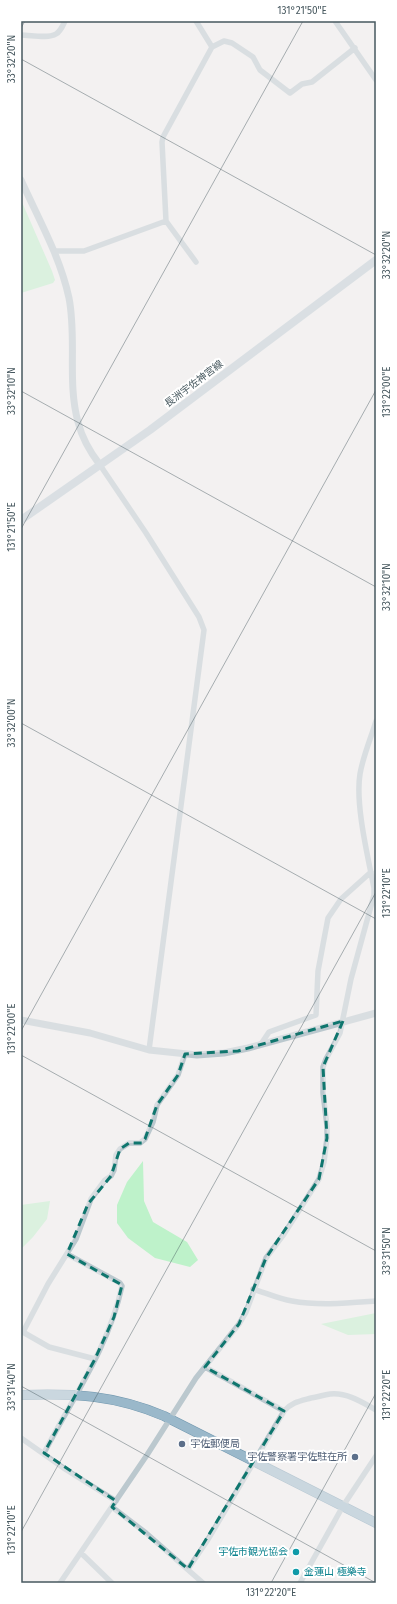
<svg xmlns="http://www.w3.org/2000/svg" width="397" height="1604" viewBox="0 0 397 1604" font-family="'Fira Sans','Noto Sans JP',sans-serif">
<rect width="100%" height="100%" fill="#f3f1f1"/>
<!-- green -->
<path fill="#bef2ca" d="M21,200l31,71 3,9 -2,3 -32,10z
M143,1161l1,40 9,21 34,20 11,18 -8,7 -35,-9 -27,-20 -11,-15v-18l10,-23z
M50,1201l-3,18 -14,18 -12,12v-44z
M376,1313v21l-28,1 -27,-11z"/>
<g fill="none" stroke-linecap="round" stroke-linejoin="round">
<defs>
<path id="trunk" d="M21,1395c52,-2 94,0 143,21l212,107"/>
</defs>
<!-- trunk casing -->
<use href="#trunk" stroke="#7197ae" stroke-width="10"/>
<!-- minor -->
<path stroke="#bbc8ce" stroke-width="5.5" d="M196,21l16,26
M335,21l41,59
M21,35c10,0 27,4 35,-1 5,-3 7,-9 9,-13
M54,251h30l82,-30
M196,262l-30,-41 -4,-79 1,-5 49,-90 12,-6 8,2 21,14 7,13 30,23 12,-9 10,-2 43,-34
M100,465l46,68 53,84 5,13 -55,420
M261,1044l8,-12 47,-17 2,-44 10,-53 13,-19 30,-27
M253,1289c13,4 26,10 39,12 27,5 57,2 84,0
M21,1331l28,16 46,12
M23,1332l25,-48 28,-45 15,-40 14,-19 6,-4 3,-6 2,-15 4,-6 9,-6h11l5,-4 8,-17 4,-17 21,-30 7,-21
M205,1367l79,44
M21,1438l44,31 51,32
M44,1453c28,-54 65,-106 78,-167l-2,-3 -53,-29
M112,1507l34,26 57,50
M81,1553l31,30
M188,1569l19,-28 77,-130c8,-9 16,-10 27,-13 7,-1 12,-3 19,-4 16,-2 32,8 46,16
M60,1583l87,-128 49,-77 43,-54 7,-12 20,-54 18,-24 35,-55 5,-17 3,-24v-12l-4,-33v-26l3,-8 14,-26 11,-54 23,-84v-7c-6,-31 -19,-84 -14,-114 3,-18 11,-36 16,-53
M300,1583l43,-77 33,-50"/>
<!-- tertiary -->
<path stroke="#bbc8ce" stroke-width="7" d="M21,180c17,38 39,76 48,118 8,41 -2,84 9,124 4,16 12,30 22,43
M21,1020l69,13 59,17 48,5 27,-2 24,-5 128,-35"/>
<!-- secondary -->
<path stroke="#bccbd3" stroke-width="8" d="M21,520l129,-90 226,-170"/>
<!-- trunk -->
<use href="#trunk" stroke="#9ab8ca" stroke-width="9"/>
</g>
<!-- marked area -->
<path d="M0 0H397V1604H0ZM343,1021l-20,46 4,71 -8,41 -53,79 -27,66 -34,43 79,44 -96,158 -76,-62 4,-6 -72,-48 51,-94 19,-42 8,-32 -55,-31 21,-50 23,-28 9,-27 9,-6h13l3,-4 12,-34 21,-30 7,-21 53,-3z" fill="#f3f1f1" fill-opacity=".55" fill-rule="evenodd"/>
<path fill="none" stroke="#0f766e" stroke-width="3" stroke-dasharray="8 5" stroke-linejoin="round" d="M343,1021l-20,46 4,71 -8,41 -53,79 -27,66 -34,43 79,44 -96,158 -76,-62 4,-6 -72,-48 51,-94 19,-42 8,-32 -55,-31 21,-50 23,-28 9,-27 9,-6h13l3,-4 12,-34 21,-30 7,-21 53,-3z"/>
<!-- ticks -->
<path fill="none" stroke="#47585f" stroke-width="1" stroke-opacity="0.45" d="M21,28l4,-7M21,59l355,196M21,391l355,196M21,529l282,-508M21,723l355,196M21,1031l355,-641M21,1055l355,196M21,1386l355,197M21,1532l355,-640M271,1583l105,-190"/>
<!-- markers -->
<g fill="#5c6f8a" stroke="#fff" stroke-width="1.5">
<circle cx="182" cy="1444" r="4"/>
<circle cx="355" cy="1457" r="4"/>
</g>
<g fill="#0f9aa8" stroke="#fff" stroke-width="1.5">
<circle cx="296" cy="1552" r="4"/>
<circle cx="296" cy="1572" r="4"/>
</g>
<g text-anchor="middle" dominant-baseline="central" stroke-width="4" stroke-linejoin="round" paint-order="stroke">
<!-- street labels -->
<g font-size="10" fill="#47585f" stroke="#fff">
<text transform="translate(194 384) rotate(-37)">長洲宇佐神宮線</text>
</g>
<!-- service labels -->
<g font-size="10" fill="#4e5e75" stroke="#fff" text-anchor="start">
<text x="190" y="1444">宇佐郵便局</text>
<text x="347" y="1457" text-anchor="end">宇佐警察署宇佐駐在所</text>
</g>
<!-- culture labels -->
<g font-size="10" fill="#0d838f" stroke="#fff" text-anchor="end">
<text x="288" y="1552">宇佐市観光協会</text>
<text x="304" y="1572" text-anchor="start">金蓮山 極樂寺</text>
</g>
</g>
<!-- border -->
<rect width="397" height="1604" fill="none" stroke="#ffffff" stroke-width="44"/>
<rect x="22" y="22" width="353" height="1560" fill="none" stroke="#47585f" stroke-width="1.5"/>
<g font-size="10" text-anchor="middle" fill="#47585f">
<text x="302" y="14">131°21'50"E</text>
<text transform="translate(11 59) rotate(-90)" y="4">33°32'20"N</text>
<text transform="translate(386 255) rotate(-90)" y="4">33°32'20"N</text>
<text transform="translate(11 391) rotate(-90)" y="4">33°32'10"N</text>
<text transform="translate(386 392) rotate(-90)" y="4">131°22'00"E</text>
<text transform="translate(11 527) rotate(-90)" y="4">131°21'50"E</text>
<text transform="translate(386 587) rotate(-90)" y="4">33°32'10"N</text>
<text transform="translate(11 723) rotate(-90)" y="4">33°32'00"N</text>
<text transform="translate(386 893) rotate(-90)" y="4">131°22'10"E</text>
<text transform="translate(11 1029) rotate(-90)" y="4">131°22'00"E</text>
<text transform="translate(386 1251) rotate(-90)" y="4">33°31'50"N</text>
<text transform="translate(11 1387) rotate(-90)" y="4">33°31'40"N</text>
<text transform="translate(386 1395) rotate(-90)" y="4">131°22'20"E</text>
<text transform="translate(11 1530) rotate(-90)" y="4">131°22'10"E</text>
<text x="271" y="1596">131°22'20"E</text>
</g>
</svg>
